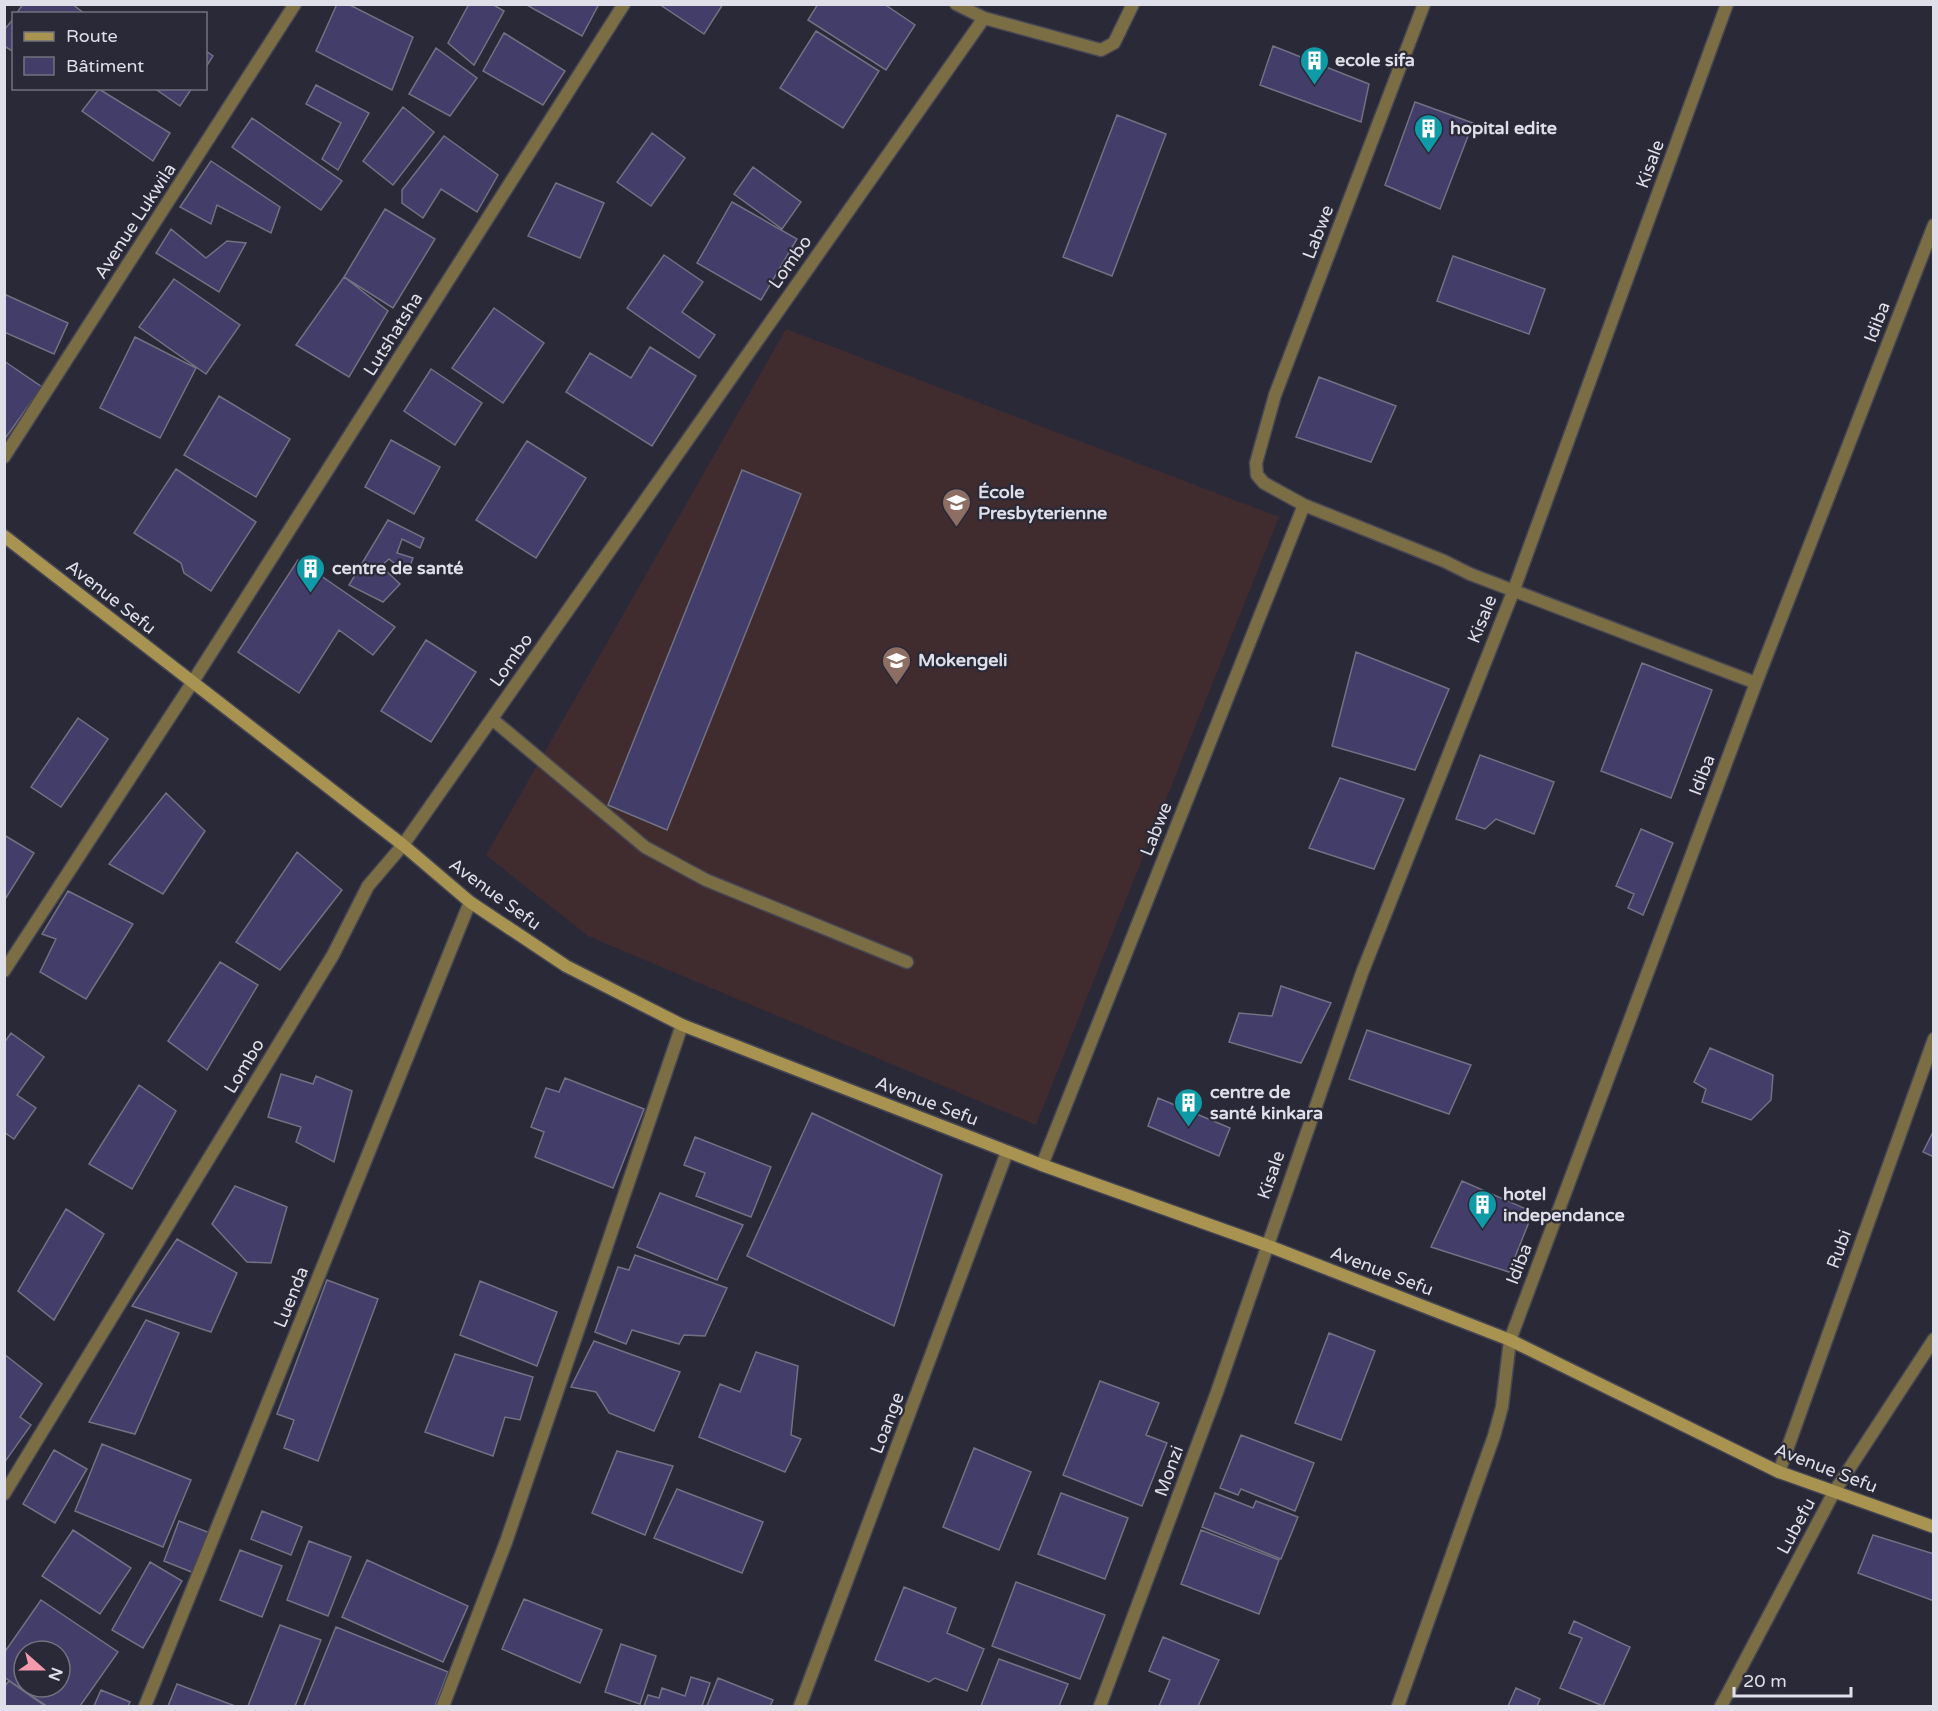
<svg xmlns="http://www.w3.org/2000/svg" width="1938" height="1711" viewBox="0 0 1938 1711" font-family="'Varela Round',sans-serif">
<rect width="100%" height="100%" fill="#2a2938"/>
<!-- education -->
<path fill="#402c2f" d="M786,329l493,188 -243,608 -448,-189 -102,-81z"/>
<!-- building -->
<path fill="#423d69" stroke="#727183" stroke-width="1.5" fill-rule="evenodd" d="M23,4h49l13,10h-69z
M337,4h11l65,33 -21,53 -76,-39z
M469,4h23l12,7 -30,54 -26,-22z
M525,4h74l-17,32z
M659,4h64l-19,30z
M818,4h66l31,21 -29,45 -78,-50z
M14,18v34l-10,-6v-16z
M816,31l63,40 -36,57 -63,-40z
M504,33l61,38 -22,34 -60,-34z
M1273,46l96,38 -8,38 -101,-37z
M436,48l41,30 -27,38 -41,-22z
M206,51l7,5 -7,11z
M316,85l53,28 -31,57 -16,-11 19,-36 -35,-19z
M154,88h38l-12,18z
M99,89l71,44 -17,28 -71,-50z
M1415,102l58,21 -33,86 -55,-24z
M403,107l31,25 -41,53 -30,-24z
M1117,115l49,19 -54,142 -49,-19z
M252,118l90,63 -21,29 -89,-63z
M652,133l33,25 -34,48 -34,-24z
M444,136l54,39 -21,37 -36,-23 -18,29 -21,-15v-13z
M211,161l69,46 -9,26 -54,-28 -6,19 -31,-17z
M753,167l48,35 -19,27 -48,-35z
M556,183l48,20 -24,55 -52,-22z
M732,202l65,37 -36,61 -64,-37z
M385,209l50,30 -42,69 -49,-31z
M171,229l35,29 21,-17 19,2 -27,49 -63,-39z
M664,255l39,27 -21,30 33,23 -16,23 -72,-50z
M1453,256l92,33 -16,45 -92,-33z
M344,277l44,34 -39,66 -53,-32z
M174,279l66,46 -34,49 -67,-47z
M4,294l64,29 -14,31 -50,-22z
M494,308l50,35 -41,60 -51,-35z
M135,337l61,31 -36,70 -60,-30z
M650,347l46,29 -44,70 -86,-54 24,-39 41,25z
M4,361l38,26 -38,53z
M431,369l51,34 -27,42 -51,-34z
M1319,377l77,29 -25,56 -75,-25z
M219,396l71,43 -34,58 -72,-42z
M391,440l49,27 -26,47 -49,-27z
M527,441l59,37 -50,80 -60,-38z
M176,469l80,53 -45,69 -27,-18 -3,-10 -47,-30z
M742,470l59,24 -134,336 -59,-25z
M388,520l36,18 -4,10 -18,-9 -5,14 16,5 -6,16 -18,-15 -8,7 19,18 -17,18 -34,-17z
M298,560l97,67 -22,28 -34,-25 -40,63 -61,-41z
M426,640l50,32 -45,70 -50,-31z
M1356,652l93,37 -34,81 -83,-24z
M1642,663l70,27 -41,108 -70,-27z
M78,718l30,21 -47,68 -30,-20z
M1480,755l74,27 -20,52 -38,-15 -11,10 -29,-10z
M1340,778l64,21 -30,70 -65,-21z
M166,793l39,38 -42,63 -54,-30z
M1641,829l32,14 -30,72 -15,-7 6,-14 -18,-8z
M4,835l30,18 -30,48z
M297,852l45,38 -62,80 -44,-28z
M68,891l65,33 -47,75 -46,-27 16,-33 -14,-5z
M220,962l38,23 -51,85 -39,-29z
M1281,986l50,17 -30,60 -72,-21 10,-29 33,3z
M1367,1030l104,35 -22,49 -100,-35z
M11,1033l33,24 -27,38 19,13 -22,31 -10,-7v-89z
M1710,1048l63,27 -2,25 -20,20 -49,-18 4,-13 -12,-7z
M281,1074l32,10 3,-8 36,15 -18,71 -38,-20 5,-15 -33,-10z
M565,1078l79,31 -31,79 -78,-31 9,-25 -13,-5 15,-39 13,4z
M139,1085l37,26 -44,78 -43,-25z
M1158,1098l72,30 -11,28 -71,-30z
M812,1113l130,62 -48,151 -147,-70z
M1934,1130v27l-11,-5z
M695,1137l76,30 -20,50 -55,-21 9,-23 -21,-8z
M1462,1181l71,31 -24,60 -78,-25z
M235,1186l52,21 -16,56 -24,-1 -35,-38z
M660,1193l83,32 -26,55 -80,-33z
M66,1209l38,25 -50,86 -36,-29z
M177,1239l60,34 -26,59 -79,-26z
M635,1255l92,33 -22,48 -21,-1 -5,9 -47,-14 -6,14 -31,-12 23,-65 11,3z
M327,1280l51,19 -60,162 -34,-13 10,-28 -17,-6z
M480,1281l77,31 -20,54 -77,-31z
M146,1320l33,13 -44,101 -46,-12z
M1329,1333l46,18 -34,89 -46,-17z
M594,1341l86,31 -26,59 -45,-18 -13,-21 -25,-5z
M756,1352l42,14 -7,69 10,4 -16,33 -86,-35 21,-53 20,8z
M4,1354l38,30 -22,33 11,8 -27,38z
M455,1354l78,23 -13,43 -15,-3 -12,39 -68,-24z
M1100,1381l59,22 -13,32 21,8 -25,63 -79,-31z
M1241,1435l73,28 -19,48 -54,-22 -3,6 -18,-7z
M102,1444l89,36 -28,67 -88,-36z
M974,1448l57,24 -32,78 -56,-23z
M54,1450l33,19 -32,54 -32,-19z
M617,1451l56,15 -28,69 -53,-22z
M677,1489l86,33 -21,51 -88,-35z
M1061,1493l67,25 -23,61 -67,-25z
M1215,1493l38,15 3,-7 42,16 -17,42 -79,-32z
M262,1511l40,16 -11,28 -40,-16z
M179,1521l31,12 -16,40 -30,-12z
M73,1530l58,38 -31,46 -58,-38z
M1201,1530l78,30 -20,54 -78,-30z
M1873,1535l61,19v47l-76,-28z
M309,1541l42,16 -23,59 -41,-16z
M240,1550l42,16 -20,51 -42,-17z
M367,1560l101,46 -25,56 -101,-45z
M150,1562l32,19 -39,67 -31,-18z
M1016,1582l89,33 -25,64 -88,-33z
M904,1587l52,21 -9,25 37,16 -17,42 -32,-13 -6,4 -54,-22z
M524,1599l78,31 -22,53 -78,-34z
M41,1600l77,52 -38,54h-33l-43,-29v-24zM24,1651h36v36h-36z
M1574,1621l56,26 -27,59 -43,-18 22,-50 -13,-5z
M280,1625l41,15 -26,66h-47z
M336,1627l112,45 -13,34h-131z
M1163,1637l56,23 -21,46h-39l11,-26 -21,-9z
M621,1644l35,12 -16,48 -35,-12z
M999,1659l69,25 -9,22h-78z
M691,1677l19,6 -8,23h-58l4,-11 11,3 3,-10 23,8z
M718,1678l55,22 -3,6h-63z
M9,1681l36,25h-41v-19z
M177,1684l58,22h-67z
M1516,1688l24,11 -3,7h-29z
M101,1690l29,12 -2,4h-34z"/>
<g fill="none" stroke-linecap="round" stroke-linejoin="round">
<defs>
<path id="service" d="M492,719l153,128 61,33 201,82"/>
<path id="minor" d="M956,4l28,14 117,32 13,-7 19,-39
M1424,4l-149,391 -19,68 1,12 7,8 40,22 140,56 26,13 286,109
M4,457l291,-453
M4,971l188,-288 432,-679
M1042,1165l262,-660
M1779,1472l155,-433
M4,1494l329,-539 35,-69 35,-41 581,-827
M145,1706l325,-804
M443,1706l63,-164 176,-517
M800,1706l207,-554
M1100,1706l117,-314 145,-419 151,-381 214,-588
M1398,1706l96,-270 8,-29 8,-67 246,-657 178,-458
M1721,1706l113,-214 100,-153"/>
<path id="secondary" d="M4,536l399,309 67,57 96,64 116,59 360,140 224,80 244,95 269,132 155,55"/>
</defs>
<!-- service casing -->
<use href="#service" stroke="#474654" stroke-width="15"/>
<!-- minor casing -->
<use href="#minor" stroke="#474654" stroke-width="15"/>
<!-- secondary casing -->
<use href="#secondary" stroke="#474654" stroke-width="15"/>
<!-- service -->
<use href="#service" stroke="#7b6e45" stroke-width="12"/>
<!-- minor -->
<use href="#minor" stroke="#7b6e45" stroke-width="12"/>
<!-- secondary -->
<use href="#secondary" stroke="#a89450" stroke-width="12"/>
</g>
<!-- icons -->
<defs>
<symbol id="building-pin" viewBox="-11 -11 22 30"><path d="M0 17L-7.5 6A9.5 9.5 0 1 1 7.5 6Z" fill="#0f9aa8" stroke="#2a2938"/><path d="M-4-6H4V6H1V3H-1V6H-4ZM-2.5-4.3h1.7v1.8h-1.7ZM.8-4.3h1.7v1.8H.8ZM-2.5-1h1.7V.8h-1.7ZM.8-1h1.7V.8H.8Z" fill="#fff"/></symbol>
<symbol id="school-pin" viewBox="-11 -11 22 30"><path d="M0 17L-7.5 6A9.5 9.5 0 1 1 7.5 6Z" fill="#8d6e63" stroke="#2a2938"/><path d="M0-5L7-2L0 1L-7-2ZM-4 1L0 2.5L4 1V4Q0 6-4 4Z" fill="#fff"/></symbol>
</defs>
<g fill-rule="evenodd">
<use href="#building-pin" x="1298" y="44" width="33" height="45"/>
<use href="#building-pin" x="1412" y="112" width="33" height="45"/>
<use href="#school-pin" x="940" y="486" width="33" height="45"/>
<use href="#building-pin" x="294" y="552" width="33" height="45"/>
<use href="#school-pin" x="880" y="644" width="33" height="45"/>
<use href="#building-pin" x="1172" y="1086" width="33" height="45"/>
<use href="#building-pin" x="1466" y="1188" width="33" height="45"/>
</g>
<g text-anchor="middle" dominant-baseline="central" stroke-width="4.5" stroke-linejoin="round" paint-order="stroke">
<!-- poi labels -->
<g font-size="18" font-weight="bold" fill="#dfdfe9" stroke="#2a2938" text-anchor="start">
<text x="1335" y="60">ecole sifa</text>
<text x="1450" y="128">hopital edite</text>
<text x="978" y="492">École<tspan x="978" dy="21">Presbyterienne</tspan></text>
<text x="332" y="568">centre de santé</text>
<text x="918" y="660">Mokengeli</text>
<text x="1210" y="1092">centre de<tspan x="1210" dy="21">santé kinkara</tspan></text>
<text x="1503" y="1194">hotel<tspan x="1503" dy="21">independance</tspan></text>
</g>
<!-- street labels -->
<g font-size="18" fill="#dfdfe9" stroke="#2a2938">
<text transform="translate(1650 164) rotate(-70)">Kisale</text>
<text transform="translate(135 221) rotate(-57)">Avenue Lukwila</text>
<text transform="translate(1318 232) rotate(-69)">Labwe</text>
<text transform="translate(790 262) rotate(-55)">Lombo</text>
<text transform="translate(1877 322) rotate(-69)">Idiba</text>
<text transform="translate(393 334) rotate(-58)">Lutshatsha</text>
<text transform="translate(111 597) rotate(38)">Avenue Sefu</text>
<text transform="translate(1482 619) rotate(-68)">Kisale</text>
<text transform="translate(511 660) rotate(-55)">Lombo</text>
<text transform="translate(1702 775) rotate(-69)">Idiba</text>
<text transform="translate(1156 829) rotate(-68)">Labwe</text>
<text transform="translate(495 894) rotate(36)">Avenue Sefu</text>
<text transform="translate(244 1066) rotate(-59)">Lombo</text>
<text transform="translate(927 1101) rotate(21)">Avenue Sefu</text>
<text transform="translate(1271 1175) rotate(-71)">Kisale</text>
<text transform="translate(1839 1249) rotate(-70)">Rubi</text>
<text transform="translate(1519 1264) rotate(-69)">Idiba</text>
<text transform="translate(1382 1271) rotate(21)">Avenue Sefu</text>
<text transform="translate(291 1297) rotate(-68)">Luenda</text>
<text transform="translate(887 1423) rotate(-69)">Loange</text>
<text transform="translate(1826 1468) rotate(21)">Avenue Sefu</text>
<text transform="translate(1169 1471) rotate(-70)">Monzi</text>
<text transform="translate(1796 1526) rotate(-62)">Lubefu</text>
</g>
</g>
<!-- border -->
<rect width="1938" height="1711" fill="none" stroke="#dfdfe9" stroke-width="12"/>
<!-- legend -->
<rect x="12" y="12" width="195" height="78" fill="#2a2938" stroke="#72727f" stroke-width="1.5"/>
<rect x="24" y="32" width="30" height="9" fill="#a89450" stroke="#72727f" stroke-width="1.5"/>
<text x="66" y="42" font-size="18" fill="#dfdfe9">Route</text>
<rect x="24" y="57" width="30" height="18" fill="#423d69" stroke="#72727f" stroke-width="1.5"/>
<text x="66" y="72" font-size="18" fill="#dfdfe9">Bâtiment</text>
<!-- north arrow -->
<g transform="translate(42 1669) rotate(111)"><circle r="28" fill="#2a2938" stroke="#72727f" stroke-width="1.5"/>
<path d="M0-4.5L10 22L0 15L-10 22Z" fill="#f39aac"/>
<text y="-9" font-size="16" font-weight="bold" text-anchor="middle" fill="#dfdfe9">N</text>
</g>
<!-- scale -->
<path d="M1734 1687v9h117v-9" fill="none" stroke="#dfdfe9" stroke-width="3"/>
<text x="1743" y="1687" font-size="18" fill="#dfdfe9" stroke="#2a2938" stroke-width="4.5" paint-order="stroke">20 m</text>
</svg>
